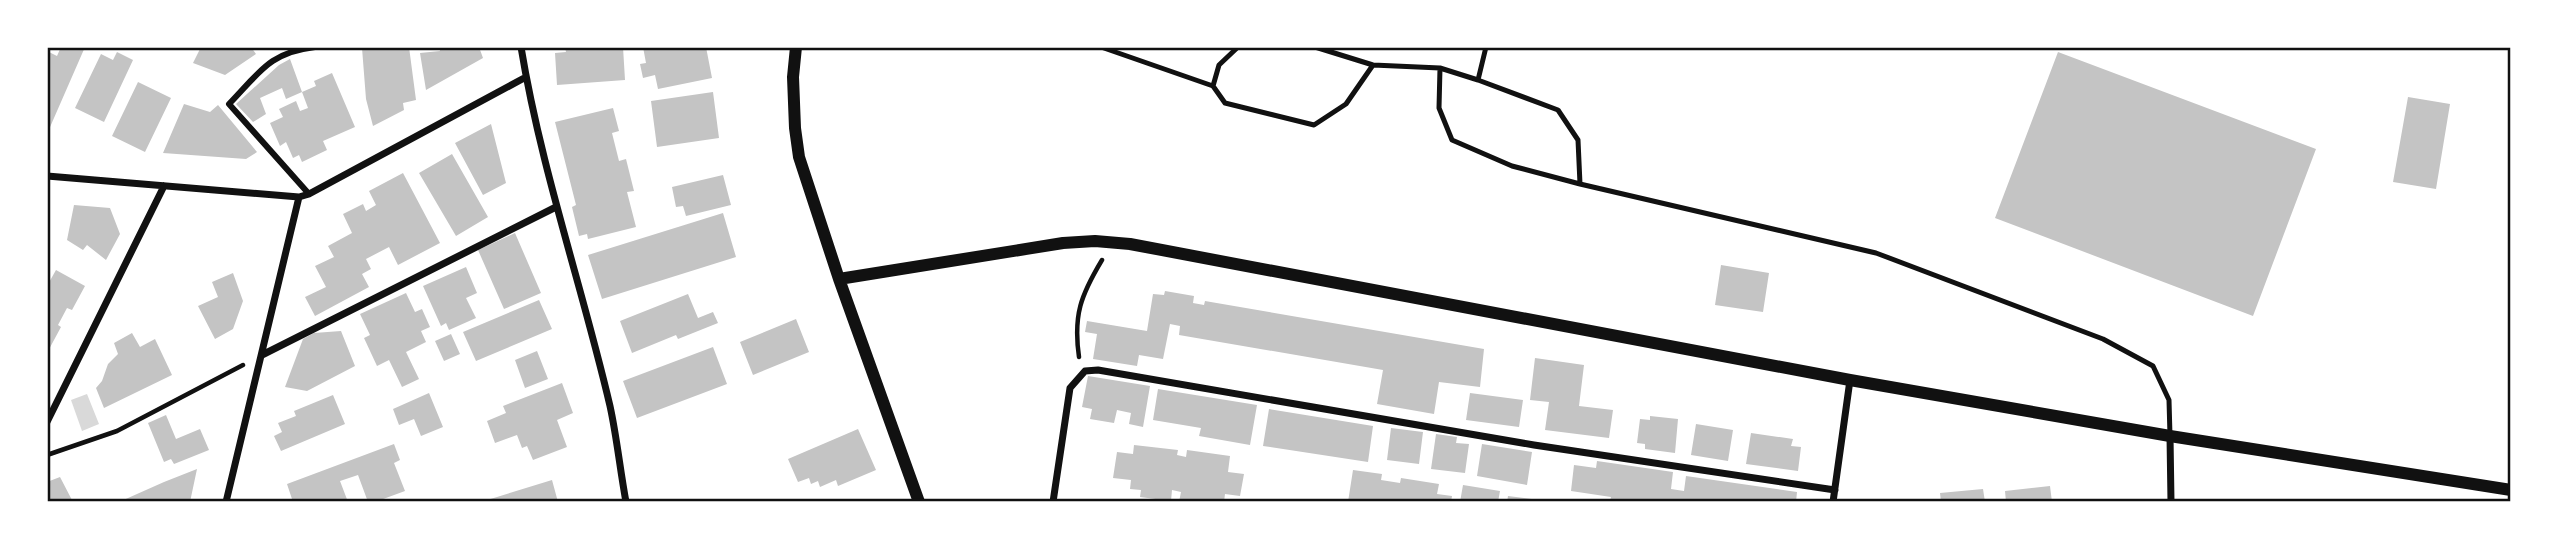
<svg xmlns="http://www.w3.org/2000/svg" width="2558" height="549" viewBox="0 0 2558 549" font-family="'DejaVu Sans',sans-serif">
<rect width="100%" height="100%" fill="#fff"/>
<!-- water -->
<path fill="#d9d9d9" d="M87,394l12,30 -17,7 -11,-31z"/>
<!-- building -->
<path fill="#c4c4c4" d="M61,47h24l-38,87v-83l10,5z
M201,47h50l5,7 -31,21 -32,-12z
M409,47l7,53 -13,3 1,7 -31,16 -7,-27 -4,-51z
M439,47h40l4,11 -57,32 -6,-37 20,-2z
M565,47h58l2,33 -68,5 -2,-32 11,-1z
M643,47h63l6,31 -54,11 -3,-14 -12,3 -3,-14 6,-1z
M117,52l16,8 -29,62 -29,-14 26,-54 12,6z
M2058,52l258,97 -63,167 -258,-98z
M290,59l12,33 -16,7 -4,-11 -22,10 6,16 -13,8 -17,-18 43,-39z
M332,73l23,54 -32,14 4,9 -25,12 -3,-7 -6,3 -7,-16 -6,4 -10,-23 13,-6 -4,-8 17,-8 4,10 8,-3 -6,-16 14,-6 -2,-5z
M138,82l33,16 -26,54 -33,-16z
M713,92l6,46 -62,9 -6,-46z
M2408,97l42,7 -14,85 -43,-7z
M184,104l26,8 8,-7 39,47 -11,7 -83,-6z
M613,108l6,23 -7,2 7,28 7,-2 8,32 -7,1 9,35 -48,12 -1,-5 -8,2 -7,-29 4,-2 -21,-83z
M491,124l15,59 -23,12 -28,-52z
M452,154l36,63 -32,19 -37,-63z
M403,173l37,70 -42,22 -9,-18 -23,12 5,10 -9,5 7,13 -54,29 -10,-19 21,-10 -11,-21 19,-9 -6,-11 24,-13 -9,-19 20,-10 3,7 10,-6 -7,-14z
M723,175l8,30 -45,11 -3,-10 -7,1 -4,-20z
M74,205l36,3 10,26 -14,26 -19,-15 -4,5 -16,-10z
M723,213l13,44 -134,42 -14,-44z
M515,233l26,60 -37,16 -26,-59z
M1721,265l48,8 -6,39 -48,-7z
M466,267l11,26 -11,5 10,20 -27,12 -3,-7 -5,3 -18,-40z
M56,270l29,16 -13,24 -5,-2 -9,17 3,2 -14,26v-67z
M233,273l10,28 -10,28 -18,10 -17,-33 20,-9 -6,-15z
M1165,291l29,5 -1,7 11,2 1,-4 279,48 -4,38 -41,-5 -5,32 -57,-10 6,-34 -204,-35 1,-9 -10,-2 -7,35 -24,-4 -2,11 -44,-7 4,-25 -12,-2 2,-11 60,10 6,-37 11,1z
M406,293l9,19 7,-3 8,18 -9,4 5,11 -20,10 13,27 -17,8 -13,-27 -12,6 -13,-28 6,-3 -10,-21z
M688,294l10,24 15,-6 5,11 -40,16 -2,-4 -44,18 -12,-32z
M539,300l13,29 -76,32 -13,-29z
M796,319l13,33 -56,23 -13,-33z
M341,331l14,35 -48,25 -22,-4 18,-48 11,-6z
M132,333l8,14 15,-8 17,36 -68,33 -8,-20 6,-7 6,-17 10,-10 -4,-11z
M451,334l9,20 -16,7 -9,-20z
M713,347l14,37 -90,34 -14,-37z
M537,351l11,28 -23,9 -10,-28z
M1535,358l49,7 -5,41 34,4 -4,28 -64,-8 4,-28 -19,-2z
M1088,376l62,10 -7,41 -14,-3 2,-11 -14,-3 -3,13 -24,-4 2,-10 -10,-2z
M562,383l11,30 -16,7 10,27 -34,13 -6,-14 -5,2 -5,-13 -22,8 -8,-22 19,-8 -3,-7z
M1158,389l99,16 -7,40 -51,-9 2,-8 -48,-8z
M429,393l14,34 -22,9 -7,-17 -15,6 -6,-16z
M1470,393l53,7 -4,27 -53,-7z
M333,395l12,29 -64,27 -7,-15 8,-4 -4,-9 18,-7 -2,-5z
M1269,409l104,17 -5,36 -105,-16z
M166,415l10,24 24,-10 9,21 -35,14 -3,-5 -7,3 -16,-39z
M1650,416l28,3 -3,34 -30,-4v-5l-8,-1 3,-24 10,1z
M1696,424l37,6 -5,31 -37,-6z
M1391,428l32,4 -4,32 -32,-4z
M858,429l18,41 -38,16 -2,-6 -16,7 -2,-6 -7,3 -2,-6 -11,4 -10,-23z
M1751,433l42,6 -2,7 10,1 -3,24 -52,-7z
M1436,434l21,3 -1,6 13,1 -4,29 -34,-4z
M394,444l6,16 -6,3 11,28 -30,11h-7l-10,-27 -18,6 8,21h-55l-6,-18z
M1482,444l50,8 -5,33 -50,-9z
M1134,445l44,5 -1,5 9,2 1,-7 43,6 -2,16 16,2 -4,22 -15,-2 -1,8h-45l2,-10 -9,-2 -1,11 -31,-4 1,-7 -11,-1 1,-9 -18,-2 4,-26 16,2z
M1597,461l76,11 -2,17 13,2 2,-15 111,16 -1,10h-182l-4,-1 1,-4 -40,-6 3,-26 22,3z
M197,469l-7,33h-71l45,-20z
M1353,470l29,4 -1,6 19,3 1,-5 38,6 -2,10 15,2 -1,6h-103z
M60,477l13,25h-26v-20z
M552,480l6,22h-74v-1z
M1463,485l37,6 -2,11h-38z
M2050,486l2,16h-46l-1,-11z
M1983,489l2,13h-44l-1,-9z
M1508,496l31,4v2h-32z"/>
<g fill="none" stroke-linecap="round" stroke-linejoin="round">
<!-- path -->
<path stroke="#111" stroke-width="4.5" d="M1079,357c-6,-42 2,-62 23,-97
M47,455l70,-24 126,-66"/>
<!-- service -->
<path stroke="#111" stroke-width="5" d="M1101,47l112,39
M1238,47l-19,18 -6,21 12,17 89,22 32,-21 27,-39
M1315,47l58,18 67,3 38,12
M1486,47l-8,33 80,30 20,30 2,44 296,69 227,86 50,27 16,34 1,36
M1440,68l-1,40 13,32 60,26 68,18"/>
<!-- pedestrian -->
<path stroke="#111" stroke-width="6" d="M309,194l-80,-90c30,-31 41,-52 86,-57"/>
<!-- minor -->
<path stroke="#111" stroke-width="7" d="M521,47c20,122 61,239 89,359 7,32 10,64 16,96
M47,176l252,21 10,-3 217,-117
M262,355l294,-148
M47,422l117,-236
M2170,436l1,66
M226,502l73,-305
M1053,502l17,-114 15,-17 13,-1 436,75 301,45
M1833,502l17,-122"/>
<!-- tertiary -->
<path stroke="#111" stroke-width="12" d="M796,47l-3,30 2,51 4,29 40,122 80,223
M839,279l224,-36 32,-2 35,3 720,136 320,56 341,54"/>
</g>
<!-- border -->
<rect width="2558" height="549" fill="none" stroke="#ffffff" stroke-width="98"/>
<rect x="49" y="49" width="2460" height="451" fill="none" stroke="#111" stroke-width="2.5"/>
</svg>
